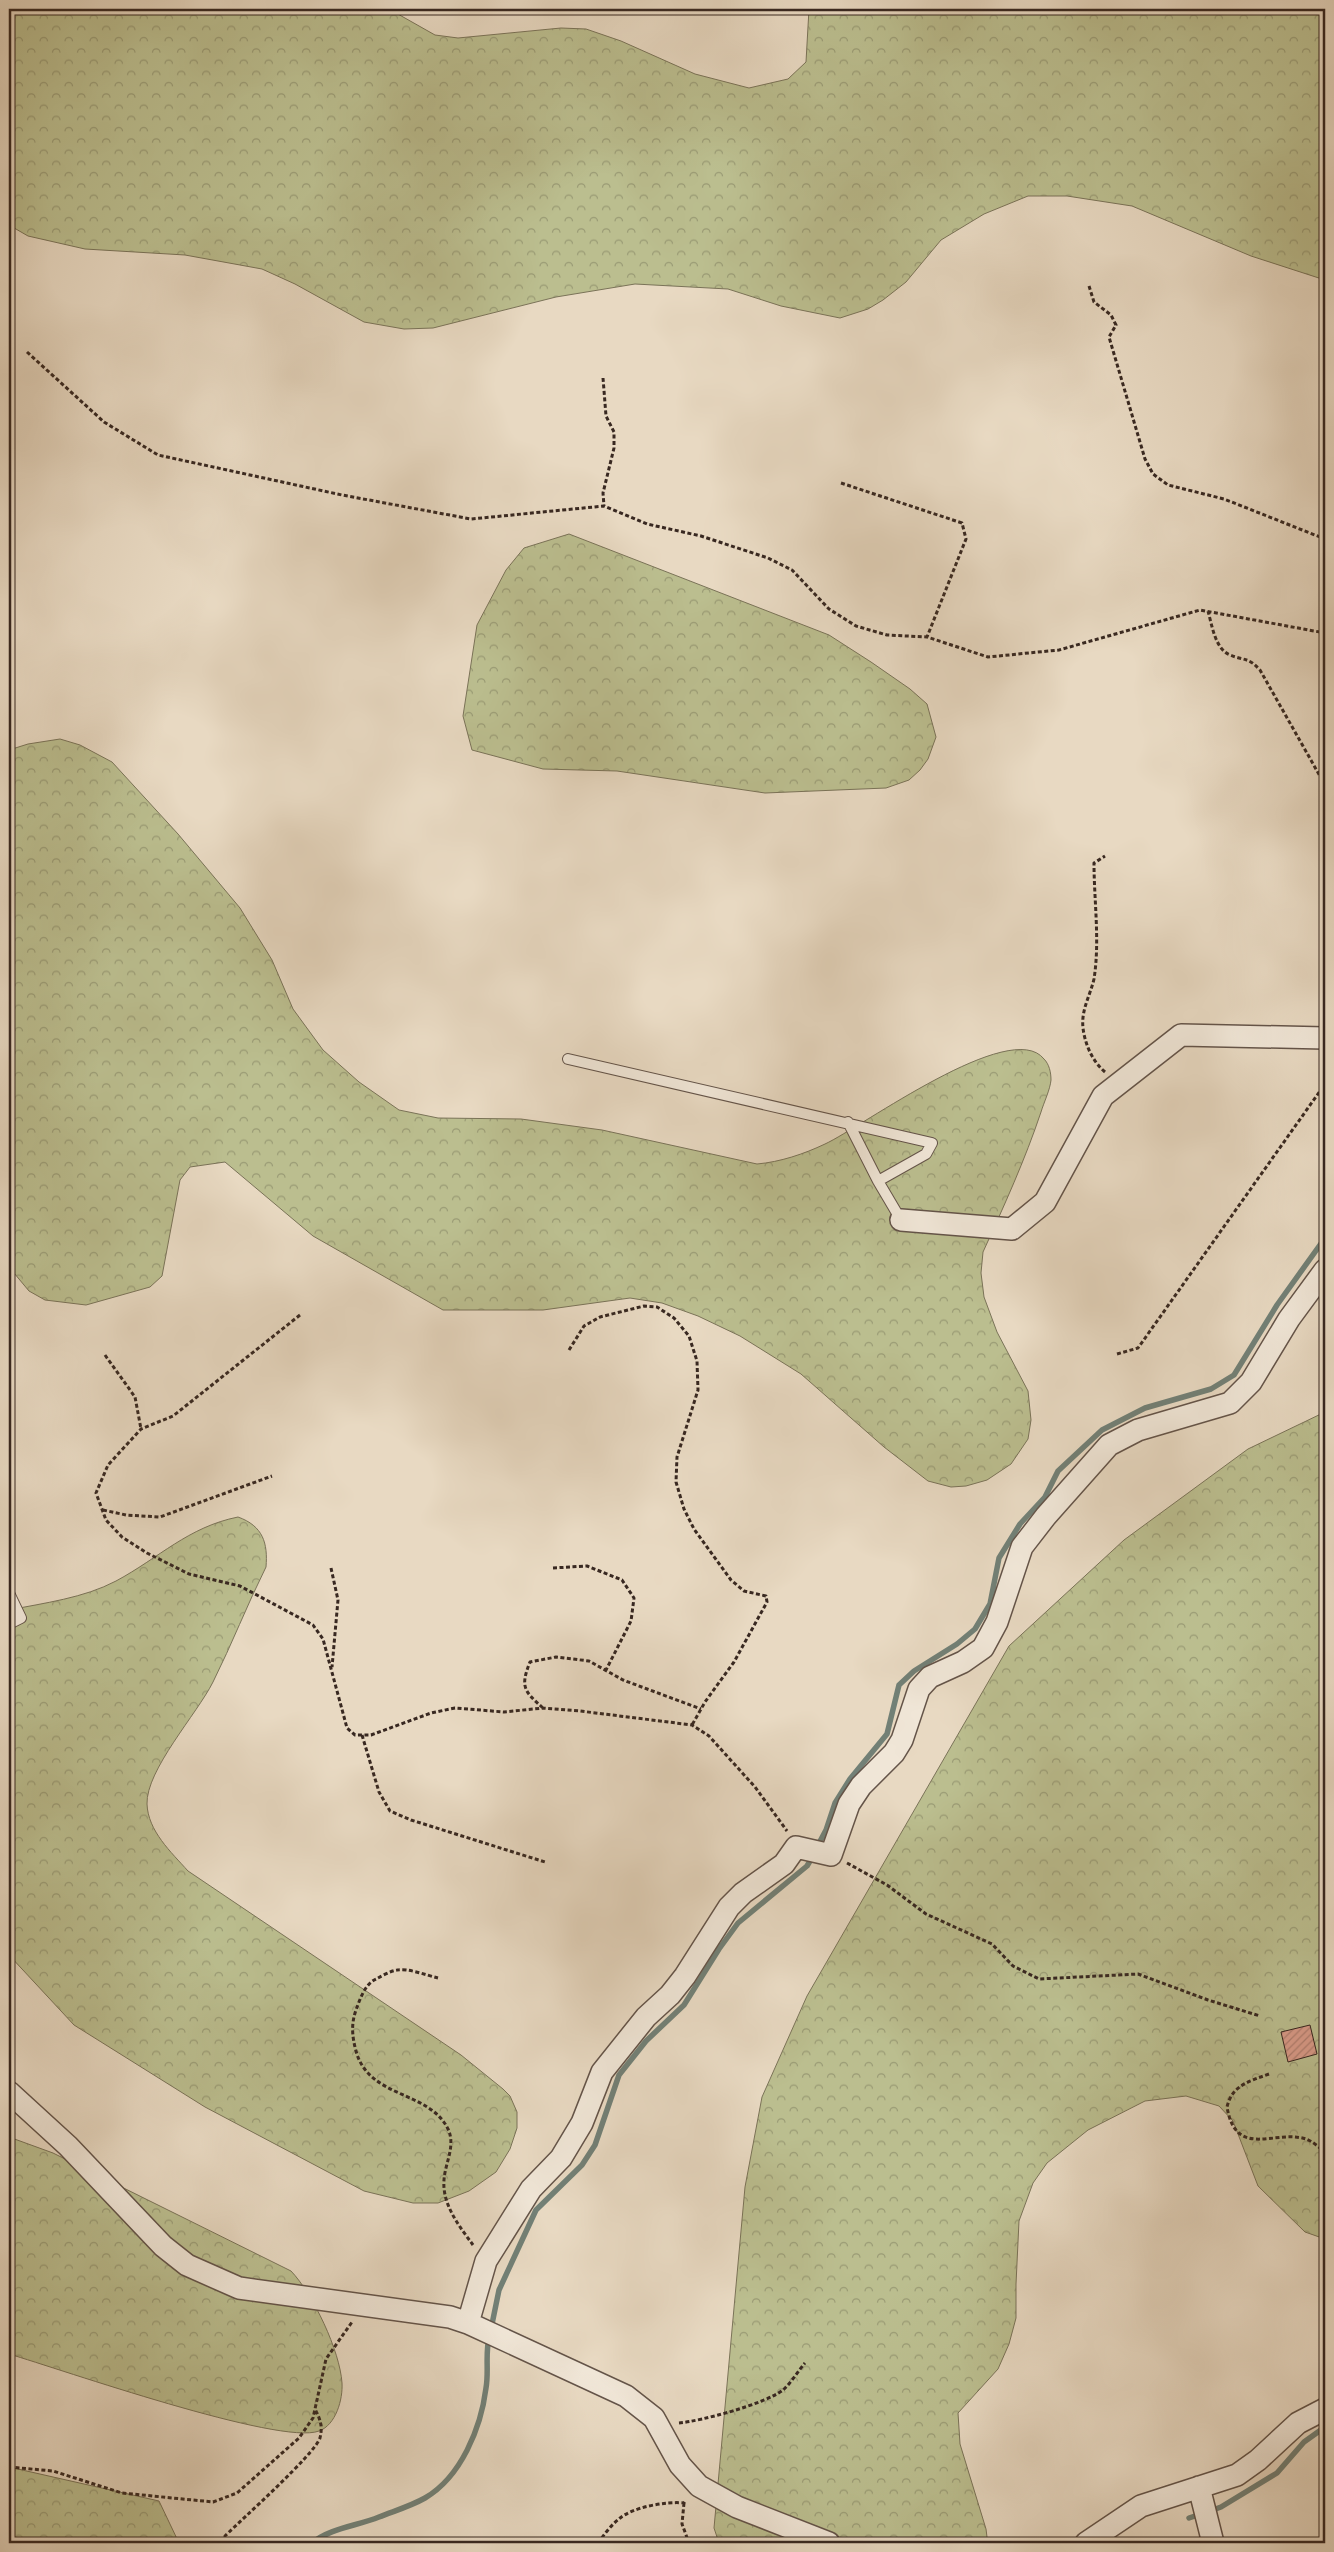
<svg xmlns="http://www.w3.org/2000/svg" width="1334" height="2552" viewBox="0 0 1334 2552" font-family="'Libre Bodoni',serif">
<defs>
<pattern id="forest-crowns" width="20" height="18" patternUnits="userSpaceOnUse" patternTransform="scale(1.25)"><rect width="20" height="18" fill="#bbbe8f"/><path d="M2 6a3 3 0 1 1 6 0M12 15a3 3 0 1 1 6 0" fill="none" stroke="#999a74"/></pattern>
<pattern id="building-hatch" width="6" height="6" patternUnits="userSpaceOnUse" patternTransform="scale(1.25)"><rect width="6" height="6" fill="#d99c8a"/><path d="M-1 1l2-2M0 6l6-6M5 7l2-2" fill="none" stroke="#b17f70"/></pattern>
</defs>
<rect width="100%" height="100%" fill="#e8d9c2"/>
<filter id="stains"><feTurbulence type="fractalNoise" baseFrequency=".004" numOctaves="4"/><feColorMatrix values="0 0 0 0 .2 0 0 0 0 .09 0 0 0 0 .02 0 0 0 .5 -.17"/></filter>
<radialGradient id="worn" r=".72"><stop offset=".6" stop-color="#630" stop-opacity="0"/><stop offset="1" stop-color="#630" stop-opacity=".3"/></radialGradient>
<!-- forest -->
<path fill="url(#forest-crowns)" stroke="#7a7358" d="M9,9h380l46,26 23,3 103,-10 25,1 35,12 74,33 54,14 39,-9 18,-17 3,-53h516v271l-74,-24 -119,-50 -65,-10h-39l-44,18 -43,26 -35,42 -23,18 -15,9 -28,9 -59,-12 -53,-17 -93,-5 -79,13 -123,31 -29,1 -40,-7 -69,-38 -33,-15 -77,-14 -100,-6 -57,-13 -19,-11z
M569,534l260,101 42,27 39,27 17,15 9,33 -8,22 -8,11 -11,10 -23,8 -121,5 -148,-22 -74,-2 -71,-19 -9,-34 14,-91 29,-55 18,-22z
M60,739l20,6 32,17 66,72 62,74 32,52 21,49 30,41 36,32 40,28 39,8 83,1 81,11 155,34c23,-2 47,-10 68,-20 37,-17 186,-127 219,-85 5,5 7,13 7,21 -1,10 -7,22 -10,32 -16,48 -37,94 -58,140l-2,21 3,24 13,35 31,59 3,29 -3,19 -17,25 -24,16 -21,6 -15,1 -23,-6 -44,-34 -83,-73 -61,-38 -42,-20 -36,-13 -32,-5 -87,12h-100l-130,-74 -88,-74 -35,5 -10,13 -18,96 -12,11 -64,18 -41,-5 -16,-9 -20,-24v-517l19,-6z
M1325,1412v827l-20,-7 -47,-46 -25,-65 -14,-15 -33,-10 -41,5 -57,29 -41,33 -14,20 -14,38 -3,63v34l-7,26 -11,25 -40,44 2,31 26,85 1,8 -3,6h-265l-5,-15 31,-341 17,-90 45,-101 202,-350 115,-106 124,-91z
M238,1517c25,9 30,26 28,50 -19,38 -34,77 -53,115 -16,32 -67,88 -66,122 1,27 24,48 41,67l273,184 42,34 7,7 7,16v16l-7,21 -14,23 -27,19 -31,12h-25l-49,-12 -159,-84 -131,-82 -65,-70v-345c35,-7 75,-12 107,-29 43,-23 72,-54 122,-64z
M9,2137l44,16 238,118c22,23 49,80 51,112 1,16 -6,42 -23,48 -39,15 -259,-62 -310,-77z
M9,2467l150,34 20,42h-170z"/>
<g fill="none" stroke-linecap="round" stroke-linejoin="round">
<!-- stream -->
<path stroke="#728076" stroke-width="5.5" d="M817,1847l9,-17 9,-27 15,-24 37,-45 12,-49 15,-14 43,-27 18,-15 15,-25 9,-46 21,-34 25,-27 13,-26 44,-41 43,-22 66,-19 23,-14 43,-70 48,-67
M491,2329l8,-39 37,-80 46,-45 13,-20 24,-70 27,-34 38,-36 35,-56 19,-26 69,-57 6,-10
M1210,2511l11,-4 56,-34 27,-31 21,-15
M1189,2518l12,-4
M312,2543c18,-15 45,-17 67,-26 15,-6 32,-11 46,-19 36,-21 56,-70 61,-110 3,-17 -1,-33 3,-50"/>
</g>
<!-- building -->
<path fill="url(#building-hatch)" stroke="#382821" d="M1310,2025l7,29 -29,8 -7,-30z"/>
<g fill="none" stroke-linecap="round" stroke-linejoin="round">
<defs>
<path id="service" d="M568,1059l364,84 -6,11 -48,27 23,39
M848,1122l30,59
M9,1593l12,25 -12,6"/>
<path id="minor" d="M901,1220l111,9 33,-27 58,-106 78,-61 144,3
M9,2092l59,54 95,100 24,19 52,23 211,29 18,6 158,73 28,22 26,47 19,21 38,21 92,36
M468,2323l18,-62 45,-72 30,-31 21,-35 20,-51 44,-55 24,-22 15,-19 44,-69 14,-14 41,-29 12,-17 35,8 18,-51 12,-18 33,-33 8,-13 17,-51 11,-12 33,-15 20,-14 14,-26 25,-75 24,-31 63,-71 29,-15 92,-27 21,-21 38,-63 36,-49
M1199,2487l14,56
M1086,2543l55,-37 96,-31 21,-15 40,-37 27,-14"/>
</defs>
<!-- service casing -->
<use href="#service" stroke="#645449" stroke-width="12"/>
<!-- minor casing -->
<use href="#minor" stroke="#645449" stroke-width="24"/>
<!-- path -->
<path stroke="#382821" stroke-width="3" stroke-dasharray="4 2.5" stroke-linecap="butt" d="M1089,286l5,16 17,13 5,10 -7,12 36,122 8,15 15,11 56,14 101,40
M27,352l77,70 54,33 184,40 129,24 133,-13 43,18 54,12 67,22 24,12 37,39 27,17 31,9 40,2 61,20 71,-7 141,-40 125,23
M603,378l3,38 8,16v16l-11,45 1,13
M841,483l121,40 4,16 -39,98
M1208,611c4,14 7,38 22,44 15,6 18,2 30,15l65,115
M1105,1072c-13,-11 -20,-28 -22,-44 -2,-18 7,-32 11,-49 6,-38 0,-78 0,-116l11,-7
M300,1315l-127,101 -32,13 -33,36 -12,28 10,27 16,17 25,16 42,21 51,12 73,39 10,14 24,89 8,7h16l60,-22 24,-5 49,4 39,-4 37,3 112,14 17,11 46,51 32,44
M569,1350l15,-24 16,-9 44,-11 13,1 17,11 15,18 8,25 1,29 -21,67 -1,25 8,27 10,20 37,51 13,11 22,5 1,6 -33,60 -29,40 -13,23
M1117,1354l21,-6 187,-264
M105,1355l30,42 6,32
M103,1510l23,5 34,2 112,-41
M331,1568l7,32 -6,67
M553,1568l34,-2 35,14 12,18 -3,23 -25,49
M543,1708c-19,-17 -23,-21 -13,-46l26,-5 33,4 34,19 78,29
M362,1735l17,57 11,19 21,9 134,42
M847,1863l40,22 39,29 66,30 21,22 26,13 99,-5 70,26 52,16
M438,1978c-12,-3 -30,-10 -41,-8 -7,1 -15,6 -21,9 -11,5 -16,20 -20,31 -5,14 -4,26 0,41 13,48 73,39 92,78 8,17 -3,34 -4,51 -2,25 16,47 29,65
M1269,2074c-19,7 -37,11 -42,33 9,53 48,22 79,32 6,2 14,9 19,13
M679,2423c22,-2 86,-19 104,-33 8,-7 15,-19 22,-27
M9,2467l44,4 69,22 91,9 24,-9 62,-55 14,-20 13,-59 26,-37
M684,2503l-2,21 7,19
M222,2543l3,-7c17,-17 89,-81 95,-98 3,-12 0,-19 -5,-29
M598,2543c6,-8 13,-18 21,-24 13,-12 48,-18 65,-16l2,-3
M1127,2543l12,-3 12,3"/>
<!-- service -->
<use href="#service" stroke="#f0e6d7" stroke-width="10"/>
<!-- minor -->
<use href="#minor" stroke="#f0e6d7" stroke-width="21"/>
</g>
<!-- margin -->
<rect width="1334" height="2552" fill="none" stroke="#e8d9c2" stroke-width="30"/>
<rect x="10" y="10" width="1314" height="2532" fill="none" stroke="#382821" stroke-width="2.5"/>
<rect x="15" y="15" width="1304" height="2522" fill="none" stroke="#382821"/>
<rect width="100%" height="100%" filter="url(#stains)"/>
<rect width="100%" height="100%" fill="url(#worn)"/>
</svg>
